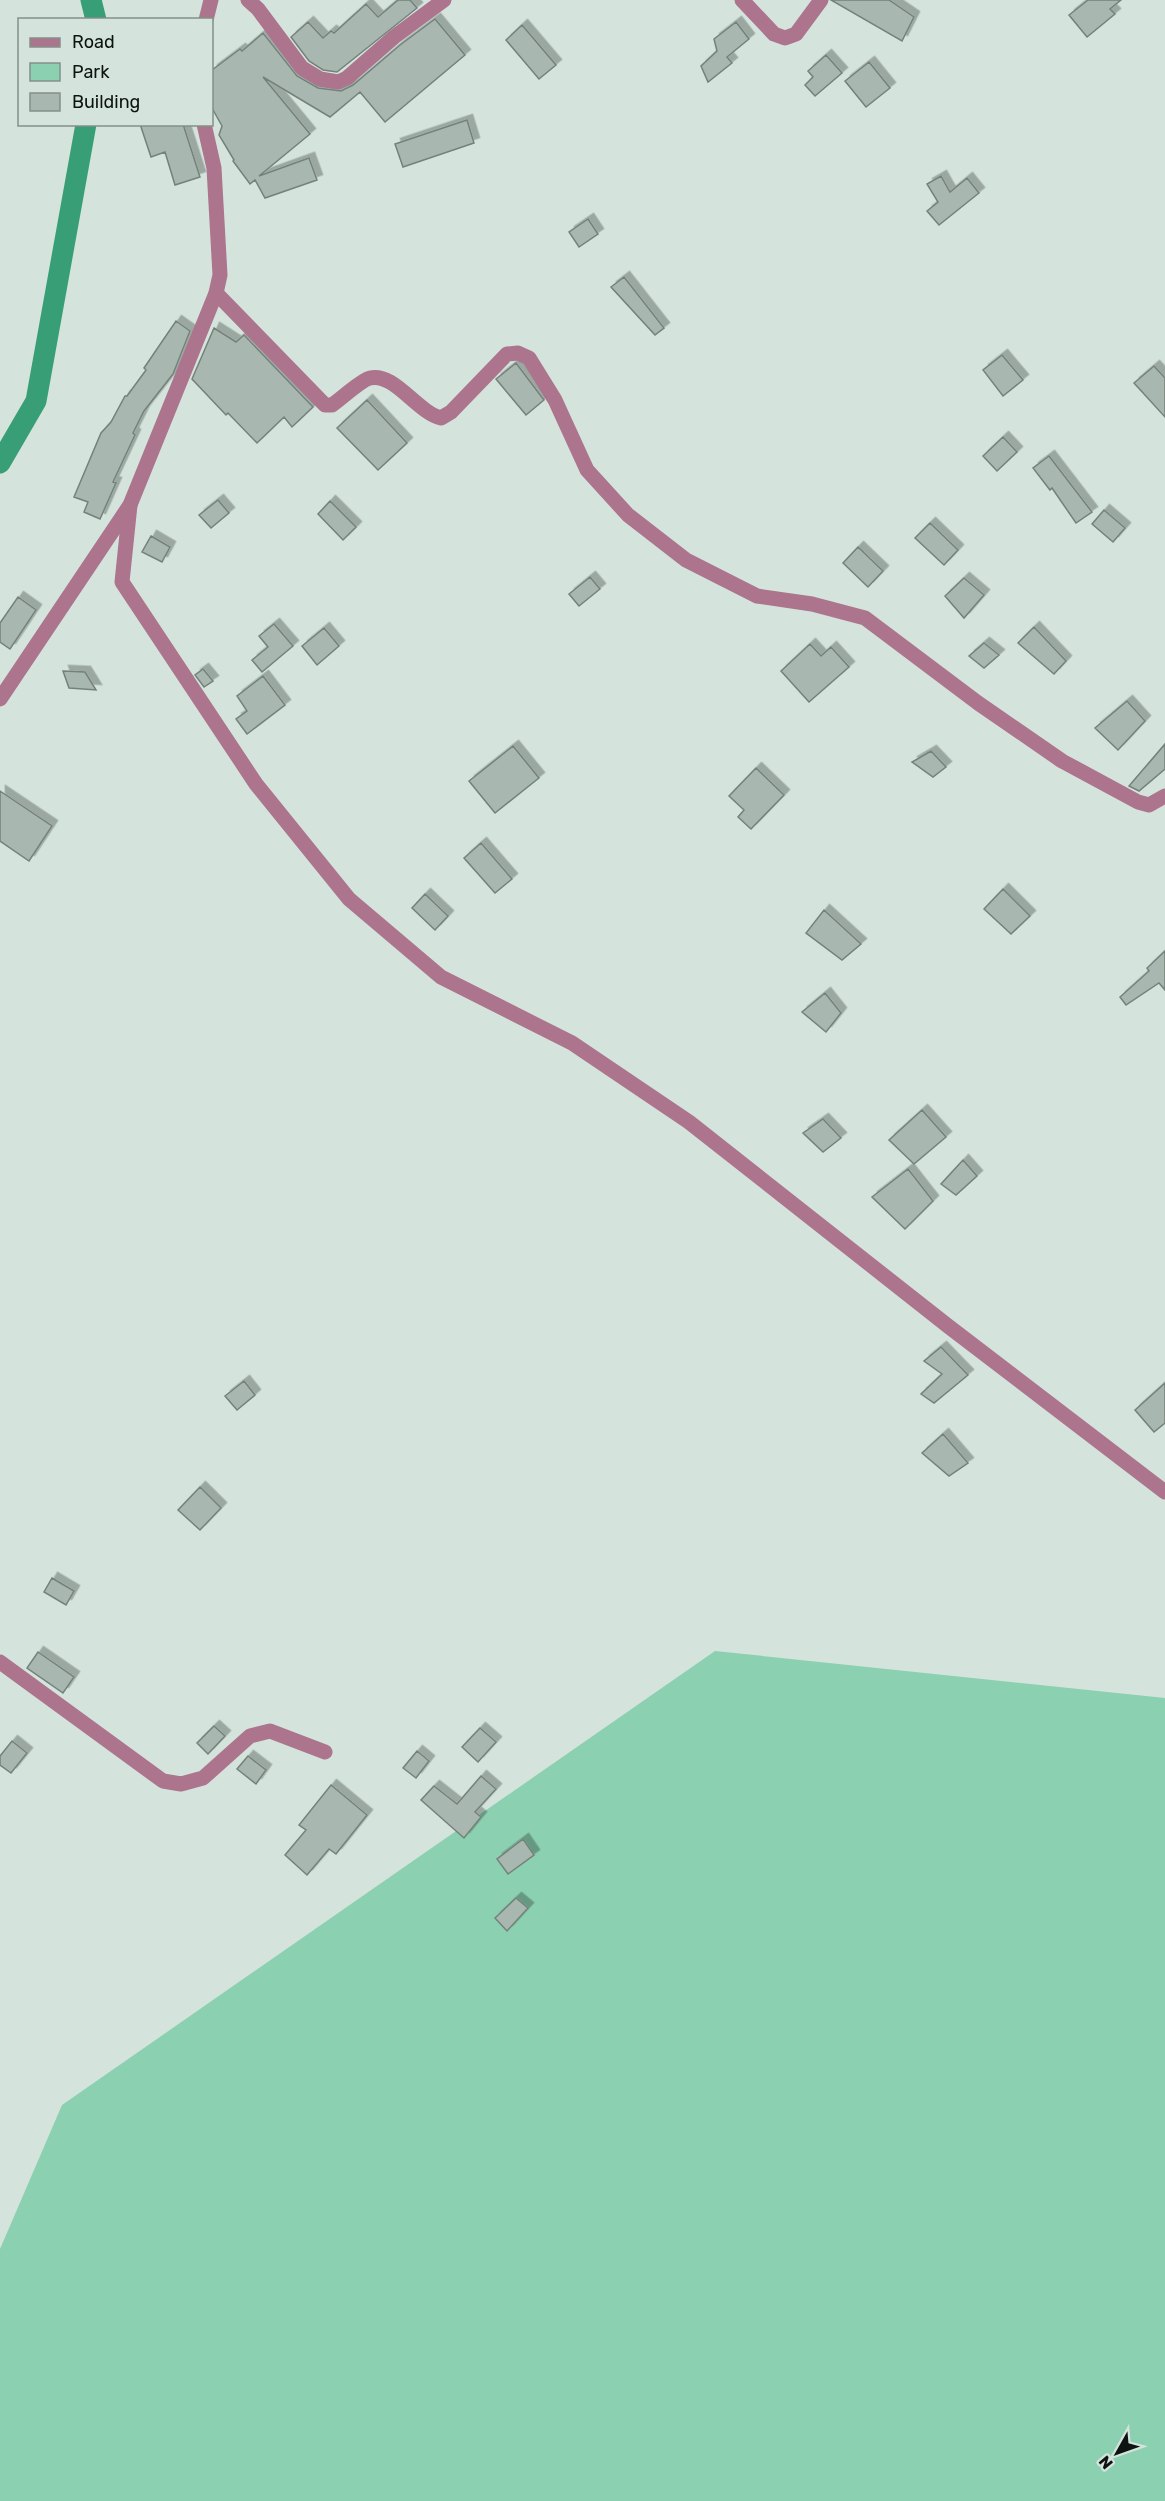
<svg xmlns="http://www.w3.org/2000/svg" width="1165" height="2501" viewBox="0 0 1165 2501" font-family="Rubik,sans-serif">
<defs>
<filter id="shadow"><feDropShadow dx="5.5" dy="-5.5" stdDeviation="0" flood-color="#0004"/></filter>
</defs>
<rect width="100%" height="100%" fill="#d4e4dc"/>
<!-- green -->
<path fill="#8bd0b0" d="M715,1651l450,47v803h-1165v-252l62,-144z"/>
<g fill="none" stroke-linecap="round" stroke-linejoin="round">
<!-- canal -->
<path stroke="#389e76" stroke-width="21" d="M91,0l5,20
M0,463l36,-62 50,-277"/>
</g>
<!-- building -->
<path fill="#a8b7af" stroke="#74827b" stroke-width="1.5" filter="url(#shadow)" d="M398,0h12l7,8 -80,64 -14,-2 -14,-9 -18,-24 17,-15 15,16 8,-7 3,2 32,-29 12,13z
M831,0h58l25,17 -12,24z
M1088,0h33l-11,9 5,5 -28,23 -18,-22z
M435,19l30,36 -80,67 -25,-30 -30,25 -67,-40 47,57 -51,42 50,-18 8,22 -52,18 -10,-18 -5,4 -17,-23 1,-1 -15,-25 3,-9 -10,-18v-38l28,-21 2,2 21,-18 34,43 21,12 23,3 12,-6 47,-40z
M736,22l13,17 -22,18 5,6 -24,19 -7,-16 16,-15 -3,-12z
M522,25l34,40 -17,14 -33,-39z
M826,55l16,18 -27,23 -10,-11 8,-8 -5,-6z
M869,62l21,26 -24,19 -21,-26z
M467,120l7,23 -71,24 -8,-23z
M140,124h43l17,53 -25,8 -10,-33 -14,5z
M941,176l9,16 17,-14 12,15 -40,32 -12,-14 11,-9 -11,-18z
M588,219l10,15 -19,13 -10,-15z
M624,277l40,51 -9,7 -44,-48z
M176,321l14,10 -17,43 -29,37 -11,22 2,2 -22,47 3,1 -16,36 -16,-7 4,-10 -14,-5 27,-64 10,-11 14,-26h2l19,-26 -2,-2z
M214,328l22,14 8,-7 69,72 -21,20 -8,-10 -27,26 -29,-30 -2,2 -34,-36z
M1002,355l21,25 -20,16 -20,-26z
M516,363l28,37 -18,15 -30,-36z
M1154,366l11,12v39l-31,-34z
M367,400l40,43 -29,27 -41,-42z
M1003,437l14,15 -20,19 -14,-15z
M1049,456l43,56 -16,11 -24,-35 -2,2 -17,-22z
M218,500l11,13 -18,15 -12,-13z
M330,501l26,26 -13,13 -25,-26z
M1104,510l21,18 -12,14 -21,-18z
M930,523l28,27 -14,15 -29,-27z
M151,536l19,11 -8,15 -20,-10z
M858,547l25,24 -15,16 -25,-24z
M590,577l10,12 -21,17 -10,-12z
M964,578l20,17 -20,23 -19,-22z
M18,597l18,13 -26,39 -10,-7v-19z
M274,624l19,22 -31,26 -10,-12 16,-13 -9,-11z
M1034,627l32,34 -12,13 -36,-31z
M324,628l15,18 -22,19 -15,-19z
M984,643l15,12 -15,13 -15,-12z
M810,644l11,12 10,-9 18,20 -40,35 -28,-31z
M203,669l10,12 -9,6 -9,-12z
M63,671l22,1 11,18 -27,-2z
M263,676l22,29 -38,29 -11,-15 11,-8 -10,-15z
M1127,701l18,20 -27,29 -23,-22z
M1165,744v25l-26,22 -10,-5z
M513,746l26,32 -44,35 -26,-32z
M931,751l15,16 -13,10 -21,-15z
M756,768l28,27 -33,34 -13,-12 6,-7 -15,-14z
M0,791l52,35 -23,35 -29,-20z
M481,843l31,36 -17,14 -31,-35z
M1003,889l27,27 -19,18 -27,-25z
M425,894l23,22 -13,14 -23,-22z
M824,910l37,34 -19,16 -36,-27z
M1165,951v39l-6,-7 -33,22 -6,-8 29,-26 -2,-3z
M825,993l16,20 -15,19 -24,-20z
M922,1110l24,27 -32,27 -25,-24z
M823,1119l18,19 -18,14 -20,-19z
M963,1160l14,16 -21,19 -15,-11z
M908,1169l25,32 -28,28 -33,-32z
M941,1347l27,28 -34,28 -13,-9 21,-20 -18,-13z
M244,1381l11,14 -18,15 -12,-14z
M1165,1383v40l-11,9 -19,-22z
M943,1434l25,29 -19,13 -27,-23z
M200,1487l21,21 -21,22 -22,-20z
M52,1578l22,13 -8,14 -22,-13z
M38,1652l36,25 -11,16 -36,-25z
M214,1726l11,10 -17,18 -11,-11z
M480,1728l16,14 -18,20 -16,-15z
M12,1741l15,12 -16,20 -11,-8v-9z
M417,1751l12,10 -13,17 -13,-10z
M248,1756l18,14 -10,14 -19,-15z
M481,1776l15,13 -21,23 6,5 -17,21 -43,-38 13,-14 23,18z
M331,1785l36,30 -31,39 -7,-5 -22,26 -22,-20 21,-25 -7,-5z
M523,1839l11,16 -26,19 -11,-15z
M516,1898l12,10 -21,23 -12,-13z"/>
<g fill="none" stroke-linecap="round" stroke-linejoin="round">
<!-- minor -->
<path stroke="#ac748d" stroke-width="15" d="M248,0l10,9 44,59 18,11 18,3 9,-4 47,-41 50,-37
M742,0l32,34 11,4 11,-4 25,-34
M216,293l109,112h7c9,-6 29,-25 38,-27 24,-6 47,34 71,40l10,-6 56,-58 11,-1 11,5 26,42 32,70 41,45 58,45 71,36 55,8 53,14 113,85 84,58 76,41 11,3 16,-9
M130,505l-8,77 134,202 93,115 92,78 131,66 117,79 259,204 217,166
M0,1662l163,119 18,3 22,-6 47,-42 20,-5 55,21"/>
<!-- tertiary -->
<path stroke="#ac748d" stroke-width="15" d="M206,20l5,-20
M0,699l130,-194 86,-212 4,-18 -6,-107 -10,-44"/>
</g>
<!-- legend -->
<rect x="18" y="18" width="195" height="108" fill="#d4e4dc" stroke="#84908a" stroke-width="1.5"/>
<rect x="30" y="38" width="30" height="9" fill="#ac748d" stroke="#84908a" stroke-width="1.5"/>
<text x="72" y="48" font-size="18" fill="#0d1310">Road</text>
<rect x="30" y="63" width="30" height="18" fill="#8bd0b0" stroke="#84908a" stroke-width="1.5"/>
<text x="72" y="78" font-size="18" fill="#0d1310">Park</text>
<rect x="30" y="93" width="30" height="18" fill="#a8b7af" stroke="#84908a" stroke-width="1.5"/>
<text x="72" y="108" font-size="18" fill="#0d1310">Building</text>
<!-- north arrow -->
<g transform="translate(1117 2453) rotate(230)" stroke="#d4e4dc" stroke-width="4.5" paint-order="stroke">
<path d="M0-4.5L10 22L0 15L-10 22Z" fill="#0d1310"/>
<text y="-9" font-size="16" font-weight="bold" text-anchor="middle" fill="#0d1310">N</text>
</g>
</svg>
